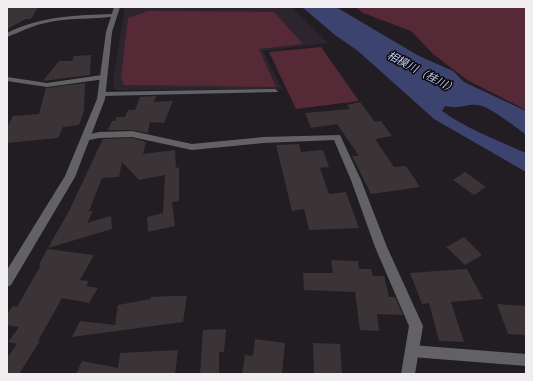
<svg xmlns="http://www.w3.org/2000/svg" width="533" height="381" viewBox="0 0 533 381" font-family="Arial,'Noto Sans JP',sans-serif">
<rect width="100%" height="100%" fill="#211d22"/>
<!-- built -->
<path fill="#2c252e" d="M125,7h167l36,36 -65,8 19,38 -167,1 -2,-9z"/>
<!-- green -->
<path fill="#562936" d="M355,7h171v103l-59,-30 -34,-26 -22,-23 -48,-18z
M148,11l126,1 29,32 -44,5 17,38 -152,-2 -3,-8 7,-59z
M321,47l38,54 -63,8 -27,-57z"/>
<!-- water -->
<path fill="#3c436e" d="M302,7h34l83,49 34,15 11,11 62,29v24c-7,-6 -36,-27 -44,-29 -14,-4 -21,4 -37,0l-3,5c25,18 55,29 84,42v19l-92,-53 -76,-68 -23,-16z"/>
<!-- building -->
<path fill="#3a3437" d="M7,7h31l-7,12h-5l-19,10z
M91,55l-1,20 -47,6 16,-20h13l2,-5z
M85,83l-1,28 -5,14 -16,2 -5,11 -51,5v-16l6,-11 26,-2 7,-26z
M156,96l-2,6 19,-1 -9,22 -14,-1 -2,11 -16,-3h-24l4,-9h3l2,-4h8l3,-7h7l5,-13z
M360,102l15,20 6,-1 11,15 -17,3 19,28 12,-1 14,21 -49,7 -19,-38h7l-22,-32 -26,4 -6,-15 45,-4 -3,-4z
M132,138l14,4 -3,12 32,-4 1,18 3,-1v34l-7,1 3,24 -27,6 -1,-15 16,-4 2,-38 -26,5 -17,-18 -3,15 -17,1 -13,33h4l-6,12 24,-7 1,13 -64,19 21,-37 34,-72z
M299,144l2,8 22,-2 6,17 -9,1 9,26 17,-2 13,36 -50,2 -5,-21 -12,2 -16,-66z
M465,172l21,15 -12,8 -21,-15z
M464,237l18,18 -17,10 -19,-18z
M47,249l47,6 -14,25 9,1 -3,5 12,2 -9,15 -27,-5 -24,43h2l-21,33h-12v-16l10,-14 -9,-2 11,-15 -12,-2v-11l6,-8 4,1 24,-42h-2z
M331,260l27,1 1,8h12l2,7h11l5,21h6l8,18 -26,-1 2,17 -19,-1 -5,-38 -51,-2 -1,-17h30z
M467,269l16,30 -32,3 13,40 -25,-1 -10,-38 -7,1 -12,-31z
M170,296h17l-4,26 -111,15 8,-16 35,4 3,-20 33,-6v-2z
M497,304l29,2v29l-18,-1z
M226,329l-2,23h-5v22h-19l3,-44z
M255,339l30,4 -3,31h-40l3,-19 8,1z
M313,343l27,1 2,30h-28z
M178,350l-3,24h-99l6,-13 36,7 2,-15z"/>
<g fill="none" stroke-linecap="round" stroke-linejoin="round">
<!-- service -->
<path fill="#626265" fill-rule="evenodd" d="M114,14h2v2c-24,4 -48,1 -71,7 -14,3 -25,9 -38,14v-4c34,-17 70,-18 107,-19z
M275,89l3,2 -1,1 -176,4 -3,-2 3,-2z
M412,345l114,9v12l-114,-9 -4,-2 -2,-4 2,-4z"/>
<!-- minor -->
<path fill="#626265" fill-rule="evenodd" d="M102,75h3v4l-58,8 -40,-6v-4l40,6z
M132,131l60,13 71,-7 77,-2 21,45 26,67 36,79 -8,48h-14l8,-48 -34,-79 -24,-67 -17,-40 -71,3 -71,7 -60,-13 -33,1 -14,3 -4,-3 1,-2 17,-4z"/>
<!-- tertiary -->
<path fill="#626265" fill-rule="evenodd" d="M114,7h6l-8,25 -7,67 -30,78 -64,108 -4,2v-17l58,-94 32,-77 9,-67z"/>
</g>
<g text-anchor="middle" dominant-baseline="central" stroke-width="3" stroke-linejoin="round" paint-order="stroke">
<!-- far-water labels -->
<g font-size="11" font-style="italic" fill="#bfc9f4" stroke="#0a080a">
<text transform="translate(422 72) rotate(28)">相模川（桂川）</text>
</g>
</g>
<!-- border -->
<rect width="533" height="381" fill="none" stroke="#f0edf1" stroke-width="16"/>
</svg>
